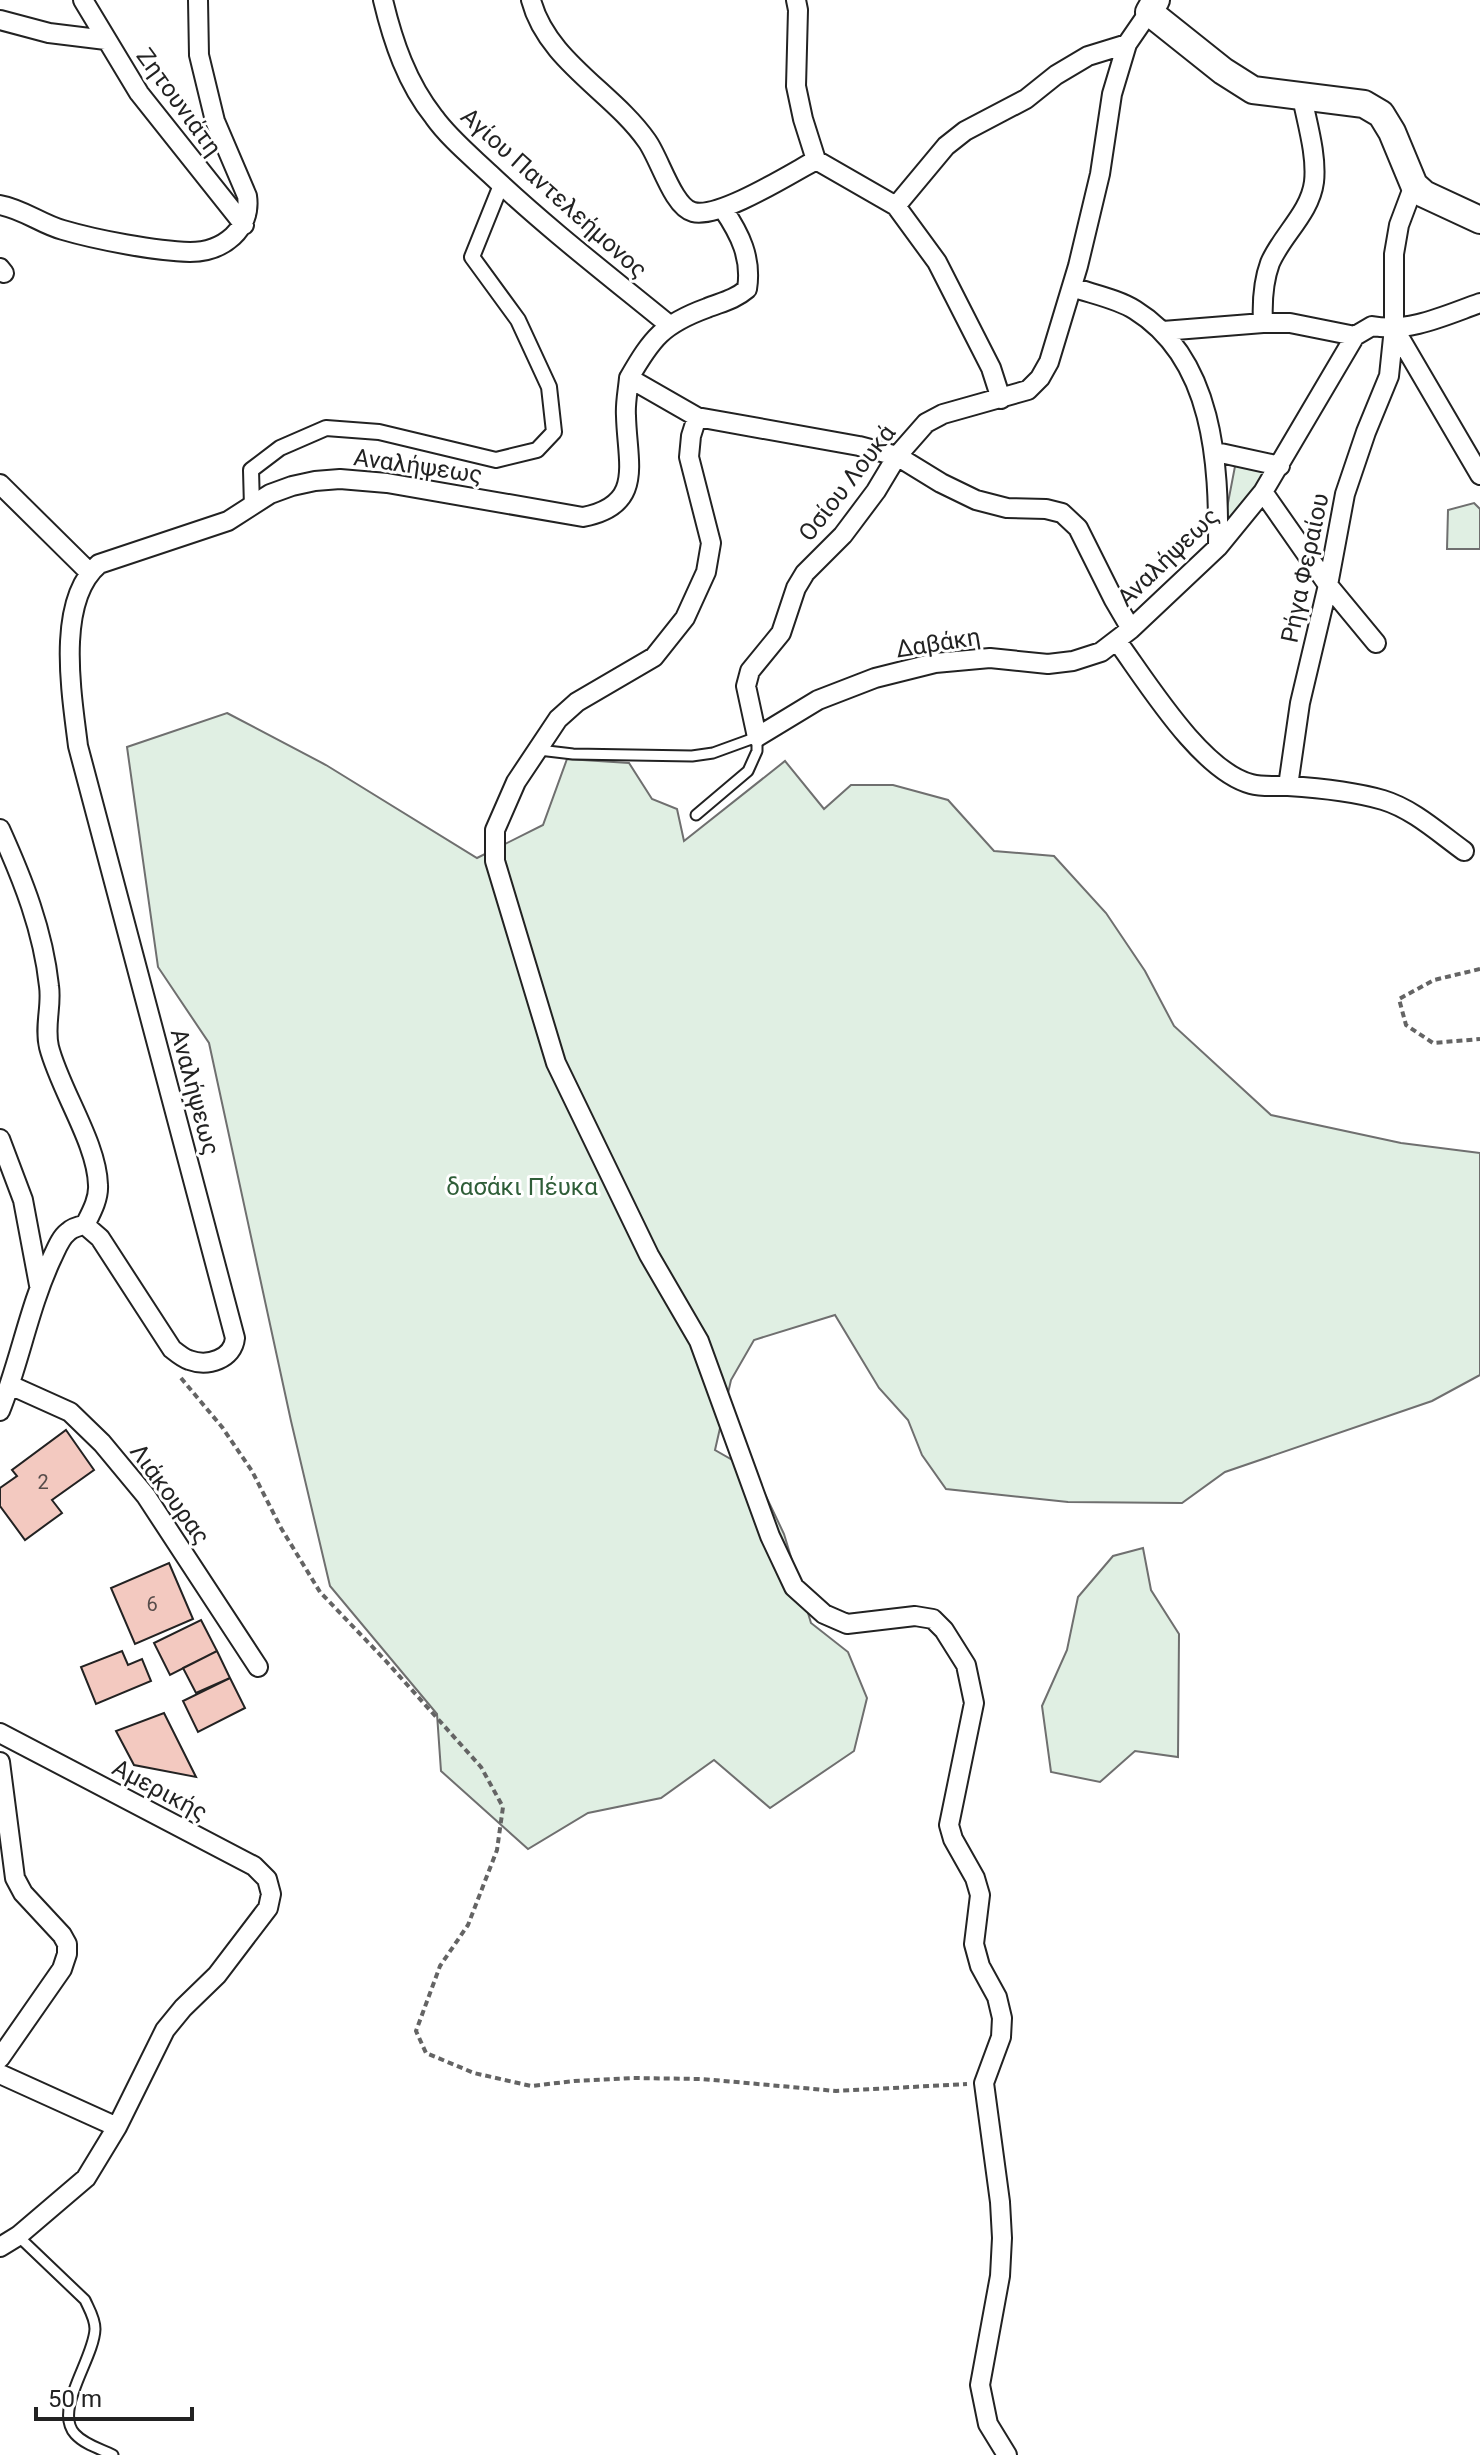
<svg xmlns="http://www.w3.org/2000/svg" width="1480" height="2455" viewBox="0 0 1480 2455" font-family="Roboto,sans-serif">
<rect width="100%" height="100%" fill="#fff"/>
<!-- green -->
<path fill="#e0efe3" stroke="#6f6f6f" stroke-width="2" d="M1236,461l32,12 -45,56z
M1474,503l6,6v40h-33l1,-39z
M227,713l99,52 151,93 66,-33 24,-66 62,4 23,36 25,10 7,32 101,-80 39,48 27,-24h42l55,15 46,51 60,5 52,57 39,58 29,55 97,89 130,28 79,10v222l-48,26 -207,71 -43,31 -114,-1 -122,-13 -24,-34 -14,-35 -29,-32 -44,-73 -81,25 -23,40 -16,70 40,23 29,61 27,89 37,29 19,46 -13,53 -84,57 -56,-48 -53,38 -73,15 -60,36 -87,-78 -4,-57 -107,-128 -39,-165 -82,-378 -51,-76 -31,-220z
M1143,1548l8,42 28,44 -1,123 -43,-6 -35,31 -49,-10 -9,-66 25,-56 11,-53 35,-41z"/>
<!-- building -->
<path fill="#f3c9c0" stroke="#222" stroke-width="2" d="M66,1430l28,40 -42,30 10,13 -37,27 -25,-34v-18l17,-12 -5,-6z
M169,1563l24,56 -58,25 -24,-56z
M201,1620l16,31 -47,24 -16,-32z
M122,1651l6,14 14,-6 9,22 -55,23 -15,-37z
M217,1651l13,27 -34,15 -13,-25z
M230,1678l15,30 -47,24 -15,-31z
M164,1713l32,64 -62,-12 -18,-34z"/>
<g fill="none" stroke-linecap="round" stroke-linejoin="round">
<defs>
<path id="service" d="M539,750l34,4 119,2 21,-3 44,-16v14l-9,20 -52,44
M18,2236l67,64c4,9 10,18 10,29 -1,30 -42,81 -20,105 10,11 26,15 38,21"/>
<path id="pedestrian" d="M252,507l-1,-37 29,-22 46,-20 53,4 117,28 41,-10 17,-18 -5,-45 -31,-67 -46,-63 29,-72"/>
<path id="minor" d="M83,0l56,93 105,132
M383,0c10,42 24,83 51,117 15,21 37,39 56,57 57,54 118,101 178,150
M531,0c16,61 82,92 116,141 13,18 26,66 46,71 26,7 97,-38 123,-52l80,46 50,-60 19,-15 61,-32 30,-24 32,-19 39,-12
M796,0l2,10 -2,76 7,33 13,41
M1149,12l-22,32 -15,50 -12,80 -22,92 -29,96 -9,16 -12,12 -85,24 -17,9 -29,33 -21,35 -33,44 -38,38 -9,15 -15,45 -31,38 -4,15 11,51 61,-37 57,-22 60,-15 55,-5 58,6 25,-3 28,-9 30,-23 87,-82 45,-55 92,-156 17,-10c37,7 74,-11 108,-23
M0,20l49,13 57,7
M1302,97c5,26 15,58 12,85 -4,31 -32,53 -44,81 -7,19 -8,40 -7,60h27l65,13
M0,205c23,4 41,19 63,25 34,10 92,21 127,22 33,0 62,-23 57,-56l-32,-75 -16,-66 -1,-55
M896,206l41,56 54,106 10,31
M0,268l4,5
M1072,287c20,7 46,12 63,23 79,49 84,154 83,237
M1394,328l86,147
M1163,331l100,-8
M629,378c23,-40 34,-54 78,-70 15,-6 27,-8 40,-19 5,-31 -7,-55 -24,-80
M697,417l-6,19 -2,21 22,86 -5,29 -21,46 -31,39 -77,45 -19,17 -42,63 -21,48v31l61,202 93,192 50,86 71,195 24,51 30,27 23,10 68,-8 18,3 11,11 22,35 8,38 -25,122 4,14 22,39 5,17 -6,49 6,22 17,31 5,21 -1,19 -17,46 16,119 2,36 -2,38 -20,109 8,39 19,31
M1216,452l64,14
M0,484l89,88
M1263,492l65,93 48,58
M1117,641c30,41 84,130 134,143 11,3 25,2 37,2l12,-83 28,-118 17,-91 21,-62 23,-56 5,-48v-74l5,-29 15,-40
M1288,786c32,2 64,5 95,14 30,9 56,33 81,51
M0,829c23,51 43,101 49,157 3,20 -5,40 0,61 11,43 48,96 49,138 1,14 -7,28 -13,40
M0,1139l23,61 16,85
M10,1385l60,27 32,31 44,53 112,171
M0,1411c20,-50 29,-104 52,-153 4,-8 8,-20 16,-26 4,-4 11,-6 17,-7l15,13 72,111c5,4 11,9 17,11 19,7 44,-1 46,-22l-157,-592c-6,-50 -23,-145 21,-182l129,-43 42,-27 22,-8 23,-5 25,-2 47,4 196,34c62,-12 44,-54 43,-101 -1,-12 2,-26 3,-38l68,39 162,29 38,10 44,27 35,17 31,8 39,1 16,4 16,15 36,72 17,29
M0,1733l254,133 13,13 4,15 -3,14 -51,67 -34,33 -18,22 -48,97 -31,51 -68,58 -18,11
M0,1762l15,116 8,15 39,42 5,9v10l-5,15 -62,89
M0,2074l117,53"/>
<path id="secondary" d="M1156,0l-7,12 74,59 30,19 111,14 17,10 11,18 22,53 10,9 56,26"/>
</defs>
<!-- service casing -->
<use href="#service" stroke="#222" stroke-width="13"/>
<!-- pedestrian casing -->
<use href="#pedestrian" stroke="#222" stroke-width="18"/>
<!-- minor casing -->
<use href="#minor" stroke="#222" stroke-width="22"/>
<!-- secondary casing -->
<use href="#secondary" stroke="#222" stroke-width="30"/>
<!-- path -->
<path stroke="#646464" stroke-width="4" stroke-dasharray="6 4" stroke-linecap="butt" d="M1480,969l-46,11 -35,19 7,26 27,18 47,-4
M181,1378l41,49 30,44 29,57 39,64 65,68 96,107 22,40 -6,43 -29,75 -28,41 -24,65 10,22 48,20 57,13 43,-5 59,-3 69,1 134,12 131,-7"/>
<!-- service -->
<use href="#service" stroke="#fff" stroke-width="9"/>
<!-- pedestrian -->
<use href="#pedestrian" stroke="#fff" stroke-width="14"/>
<!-- minor -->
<use href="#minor" stroke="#fff" stroke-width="18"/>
<!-- secondary -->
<use href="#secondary" stroke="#fff" stroke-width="26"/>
</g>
<g text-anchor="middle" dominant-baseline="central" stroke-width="6" stroke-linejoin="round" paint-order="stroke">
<!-- number labels -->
<g font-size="20" fill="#564c4a">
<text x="43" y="1482">2</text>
<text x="152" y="1604">6</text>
</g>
<!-- street labels -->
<g font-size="24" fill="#222" stroke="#fff">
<text transform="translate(179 102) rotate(54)">Ζητουνιάτη</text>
<text transform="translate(554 193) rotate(42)">Αγίου Παντελεήμονος</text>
<text transform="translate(418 466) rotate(8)">Αναλήψεως</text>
<text transform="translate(847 483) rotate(-52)">Οσίου Λουκά</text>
<text transform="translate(1168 557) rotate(-44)">Αναλήψεως</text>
<text transform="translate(1305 568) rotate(-78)">Ρήγα Φεραίου</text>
<text transform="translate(938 643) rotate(-9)">Δαβάκη</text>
<text transform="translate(195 1092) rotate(75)">Αναλήψεως</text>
<text transform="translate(170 1494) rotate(54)">Λιάκουρας</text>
<text transform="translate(160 1790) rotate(28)">Αμερικής</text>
</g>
<!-- park labels -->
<g font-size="24" fill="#2f5e38" stroke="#fff">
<text x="522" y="1187">δασάκι Πέυκα</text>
</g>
</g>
<!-- scale -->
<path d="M36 2407v12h156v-12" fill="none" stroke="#222222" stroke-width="4"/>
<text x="48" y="2407" font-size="24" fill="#222222" stroke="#ffffff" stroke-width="6" paint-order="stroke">50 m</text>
</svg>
